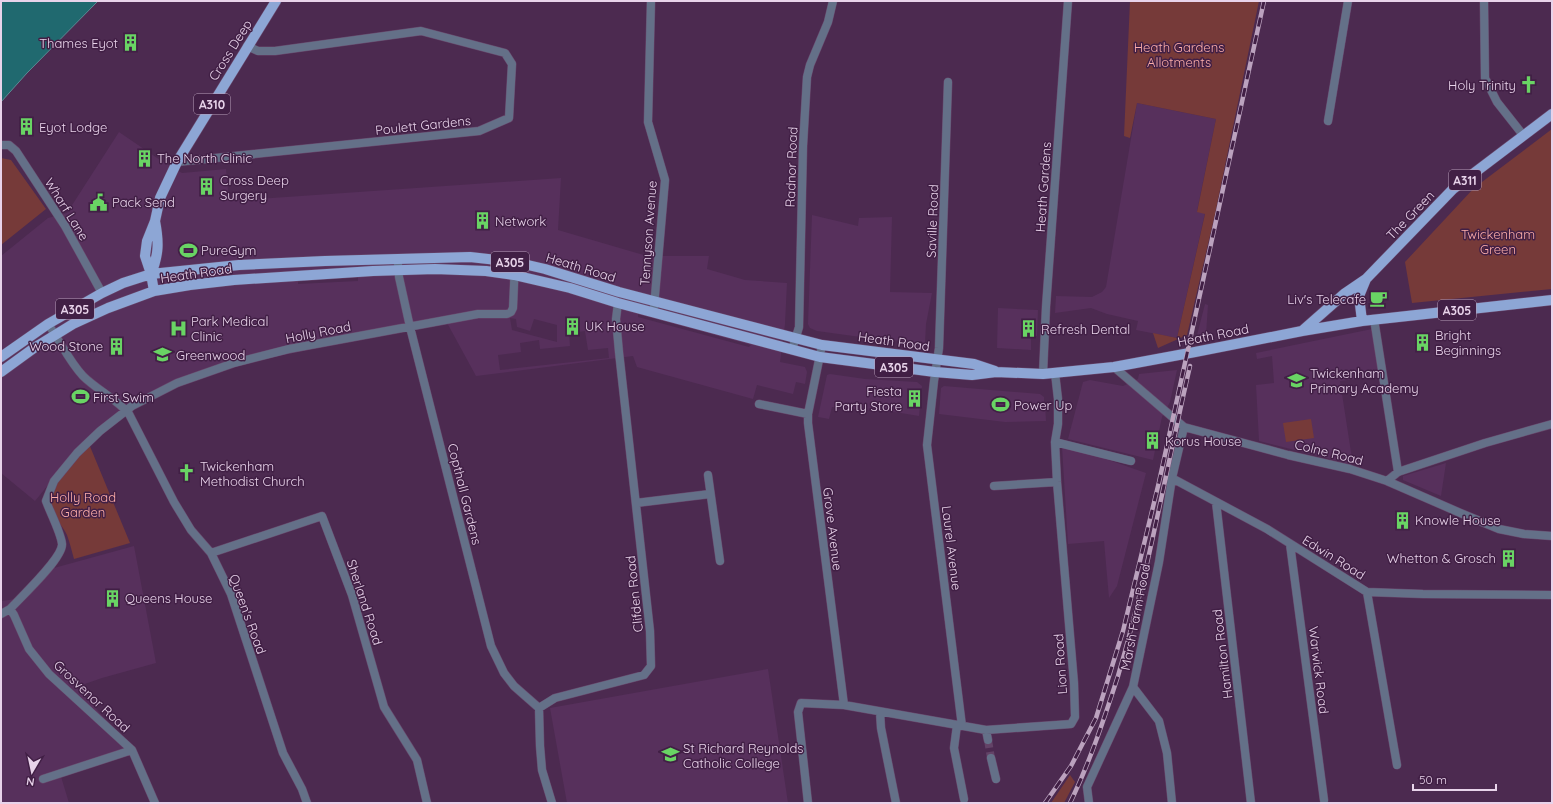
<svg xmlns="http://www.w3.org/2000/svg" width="1553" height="804" viewBox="0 0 1553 804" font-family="Quicksand,sans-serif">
<rect width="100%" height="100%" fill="#4c2a50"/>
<!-- built -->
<path fill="#57305c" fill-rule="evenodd" d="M1137,103l79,16 -19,92 8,2 -28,125 -41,-8 2,-9 -31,-7 -16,-6 -36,5 1,-17 36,1 10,-5 4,-5z
M119,132l41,28 22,13 44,-4 3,32 332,-23 -3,52 89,26h62l-2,13 38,11 42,3 -2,41 -5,38 25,5 2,5 -2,12 -9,-2 -3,12 -36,-9 -4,14 -116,-32 -4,-11 -157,20 -30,-55 -214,45 -56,19 -46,23 -47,34 -48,59 -34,-28v-217l47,-38 19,-5zM358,277v4l-60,3v-3zM638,314l113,31 -2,2 -111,-30zM510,318l6,1 1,8 13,4 4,-12 23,6v17l-45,-12zM585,331l3,19 20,-2 1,10 -109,12 -2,-15 23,-3 -1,-9 19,-3 1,9 30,-3 -1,-13z
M812,215l46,11 1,-8 33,-1 -2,75 42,1 -6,31 -1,19 -57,-5 -51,-7 -7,-3 -2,-4z
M1205,304l3,1 -2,30h-9z
M998,308l40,2 -1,26h-6v14l-34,-2z
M1372,329l7,47 -39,5 13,84 -94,-24 -3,-56 18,-2 -2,-27 -15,3 -1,-6z
M1177,370l-7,32 -8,15 -9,43 -85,-21 15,-57 7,-2 33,6 15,-7 1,-5z
M830,374l35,5 52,3 5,4 -3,30 -24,-4 -63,-5 -3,12 -11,-2 9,-42z
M944,386l96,8 4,3v5l1,1 1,18 -41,1 -66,-8 2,-26z
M1062,447l41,11 43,15 -29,113 -8,12 -5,-57 -36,3z
M1446,463l-5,33 -38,-16v-4z
M134,546l22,117 -54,15 -26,9 55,60 -72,23 10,33h-68v-202l15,-2 38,-31z
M768,669l20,134h-221l-17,-95z"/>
<!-- green -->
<path fill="#763a39" d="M1130,1h129l-44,213 -28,121 -29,13 -5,-15 24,5 28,-124 -8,-2 19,-93 -79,-16 -7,35 -6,-2z
M1552,129v160l-140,14 -7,-41 69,-74z
M1,158l10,2 35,49 -45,36z
M1311,419l3,19 -28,4 -3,-19z
M89,444l41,99 -56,16c-2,-7 -4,-16 -7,-24 -4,-9 -13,-17 -15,-26 -6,-21 24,-50 37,-65z
M1070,775l5,7 -11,21h-13z"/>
<!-- water -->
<path fill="#20696f" stroke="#5c8994" d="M1,1h97l-71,72 -26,29z"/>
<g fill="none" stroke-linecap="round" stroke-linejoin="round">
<!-- minor-tunnel -->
<path stroke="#634367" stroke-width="8" stroke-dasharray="8 4" stroke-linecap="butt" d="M988,740l3,18"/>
<defs>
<path id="minor" d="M651,1l-3,121 17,58 -11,127
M1484,1l1,77 12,24 26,33
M948,82l-9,266 -5,33 -7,64 35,281
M1328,121l20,-120
M1,145h8l7,6 49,75 37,67
M177,162l302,-31 30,-13 3,-54 -7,-11 -84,-22 -146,20h-17l-11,-5
M398,264l1,13 11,50 81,319 13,27 10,13 25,22
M1374,319l24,153
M48,324c12,17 21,37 35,52 14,14 35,24 46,38l45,88 17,28 20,23 20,41 52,159 19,36 5,14
M822,345l-14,69v9l36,282
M792,350l7,-23 4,-181 4,-69 3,-12 18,-43 5,-21
M1114,367l70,60 104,28 62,14 37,12 78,34 34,14 25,5 28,2
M1043,374l3,-67 22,-306
M759,404l49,10
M1055,442l76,19
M708,475l12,86
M1168,476l99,53 100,63 56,2 129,1
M1387,481l11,-9 87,-29 67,-19
M994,486l63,-4
M1216,502l35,301
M636,503l74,-9
M1290,544l34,256
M211,553l111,-37 30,79 32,112 33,53 10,43
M1367,592l30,173
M10,609l4,6 15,34 20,25 83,76 23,53
M1,614l9,-5c11,-12 53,-51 52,-65 -1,-11 -12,-32 -16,-43l8,-20 23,-28 23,-22 32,-25 45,-23 57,-20 55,-14 189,-35h29l4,-2 2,-4 2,-46
M1133,687l26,34 8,32 5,50
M880,712l1,16 15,75
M957,725l-3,23 10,51
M986,730l2,10
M991,758l5,21
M43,779l89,-29
M552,803l-10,-33 -2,-24 -1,-38 16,-10 89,-23 7,-9 -1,-35 -31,-279 -3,-33 2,-16
M808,803l-10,-91 3,-9 43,2 142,25 85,-6 4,-7 -1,-34 -17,-201 -2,-40 3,-18v-25l-3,-26
M1089,803l-2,-16 46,-100 26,-125 13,-84 12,-51"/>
<path id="primary" d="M151,274c8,-20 8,-32 4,-53
M154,291l-3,-17 -6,-18 2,-15 8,-20 5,-23 17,-36 99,-161
M1362,321l-3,-25 7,-17
M1302,331l42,-37 22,-15 87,-90 99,-75
M1,357l47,-33 54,-31 21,-10 28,-9 88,-9 86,-4 145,-4 45,5 30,7 74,23 203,53 152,19 21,7
M1,372l33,-24 39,-24 35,-16 46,-17 36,-6 44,-5 139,-9 62,-2 51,2 28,4 56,13 48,15 202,54 115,15 37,3 24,-3 47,2 71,-7 81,-15 107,-21 60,-10 190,-21"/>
</defs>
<!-- minor casing -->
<use href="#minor" stroke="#68486c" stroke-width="9"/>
<!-- primary casing -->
<use href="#primary" stroke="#68486c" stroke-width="11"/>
<!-- minor -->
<use href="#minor" stroke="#647088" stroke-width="8"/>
<!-- primary -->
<use href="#primary" stroke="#8da6d5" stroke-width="10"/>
<defs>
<path id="rail" d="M1045,803l26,-37 25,-48 27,-87 36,-149 105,-481
M1070,803c20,-41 34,-84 48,-127 30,-102 48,-206 72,-310"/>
</defs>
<!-- rail casing -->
<use href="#rail" stroke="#bba2be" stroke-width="4.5"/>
<!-- rail -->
<use href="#rail" stroke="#411f45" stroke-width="3" stroke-dasharray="9" stroke-linecap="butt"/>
</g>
<!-- icons -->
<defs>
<symbol id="building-bare" viewBox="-9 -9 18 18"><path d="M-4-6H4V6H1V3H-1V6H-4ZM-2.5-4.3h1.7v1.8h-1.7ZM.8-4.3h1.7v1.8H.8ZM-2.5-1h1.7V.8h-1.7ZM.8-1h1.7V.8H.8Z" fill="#69d464" stroke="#411f45" stroke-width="2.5" paint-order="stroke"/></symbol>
<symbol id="church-bare" viewBox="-9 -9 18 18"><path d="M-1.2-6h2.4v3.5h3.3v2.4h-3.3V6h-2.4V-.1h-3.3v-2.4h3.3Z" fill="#69d464" stroke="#411f45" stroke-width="2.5" paint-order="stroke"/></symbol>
<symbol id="civic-bare" viewBox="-9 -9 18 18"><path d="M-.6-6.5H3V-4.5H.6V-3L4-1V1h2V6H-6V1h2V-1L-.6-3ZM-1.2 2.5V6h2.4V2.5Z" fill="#69d464" stroke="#411f45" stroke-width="2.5" paint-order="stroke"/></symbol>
<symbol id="stadium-bare" viewBox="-9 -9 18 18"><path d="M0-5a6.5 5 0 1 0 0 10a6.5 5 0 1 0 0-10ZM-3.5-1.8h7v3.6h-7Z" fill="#69d464" stroke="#411f45" stroke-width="2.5" paint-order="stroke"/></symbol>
<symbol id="cafe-bare" viewBox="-9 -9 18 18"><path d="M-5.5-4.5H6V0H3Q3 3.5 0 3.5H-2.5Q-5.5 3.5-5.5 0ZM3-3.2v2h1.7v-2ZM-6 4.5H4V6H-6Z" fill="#69d464" stroke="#411f45" stroke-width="2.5" paint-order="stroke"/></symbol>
<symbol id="hospital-bare" viewBox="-9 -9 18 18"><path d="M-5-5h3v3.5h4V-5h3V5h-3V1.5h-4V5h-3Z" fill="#69d464" stroke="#411f45" stroke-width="2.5" paint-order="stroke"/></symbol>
<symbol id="school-bare" viewBox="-9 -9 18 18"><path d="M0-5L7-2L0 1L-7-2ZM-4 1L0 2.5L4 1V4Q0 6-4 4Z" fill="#69d464" stroke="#411f45" stroke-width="2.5" paint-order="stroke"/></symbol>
</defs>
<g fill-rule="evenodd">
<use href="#building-bare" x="118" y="30" width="25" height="25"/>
<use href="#church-bare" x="1516" y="72" width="25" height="25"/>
<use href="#building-bare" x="14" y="114" width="25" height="25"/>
<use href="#building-bare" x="132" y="146" width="25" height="25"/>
<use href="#building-bare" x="194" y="174" width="25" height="25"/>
<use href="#civic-bare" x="86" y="190" width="25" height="25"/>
<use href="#building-bare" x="470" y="208" width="25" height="25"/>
<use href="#stadium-bare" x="176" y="238" width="25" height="25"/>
<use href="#cafe-bare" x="1366" y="286" width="25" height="25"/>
<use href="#building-bare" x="560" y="314" width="25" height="25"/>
<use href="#hospital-bare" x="166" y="316" width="25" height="25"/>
<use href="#building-bare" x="1016" y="316" width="25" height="25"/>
<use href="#building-bare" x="1410" y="330" width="25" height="25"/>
<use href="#building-bare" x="104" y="334" width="25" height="25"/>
<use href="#school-bare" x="150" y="342" width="25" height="25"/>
<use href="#school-bare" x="1284" y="368" width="25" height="25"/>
<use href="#stadium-bare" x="68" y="384" width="25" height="25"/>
<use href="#building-bare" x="902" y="386" width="25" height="25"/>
<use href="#stadium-bare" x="988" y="392" width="25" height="25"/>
<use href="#building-bare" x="1140" y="428" width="25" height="25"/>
<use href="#church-bare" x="174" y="460" width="25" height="25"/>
<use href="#building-bare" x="1390" y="508" width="25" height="25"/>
<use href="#building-bare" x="1496" y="546" width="25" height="25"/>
<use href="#building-bare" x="100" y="586" width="25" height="25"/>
<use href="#school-bare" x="658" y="742" width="25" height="25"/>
</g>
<g text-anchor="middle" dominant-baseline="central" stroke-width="3" stroke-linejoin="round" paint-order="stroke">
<!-- shield labels -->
<g fill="#411f45" stroke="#b69db8" stroke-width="1">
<rect x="194" y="94" width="36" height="20" rx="3"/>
<rect x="1449" y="170" width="32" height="20" rx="3"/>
<rect x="491" y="252" width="38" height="20" rx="3"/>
<rect x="56" y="299" width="38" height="20" rx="3"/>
<rect x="1438" y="300" width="38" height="20" rx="3"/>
<rect x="875" y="357" width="38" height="20" rx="3"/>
</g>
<g font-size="12" font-weight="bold" fill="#e8d3ea">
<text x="212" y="104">A310</text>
<text x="1465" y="180">A311</text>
<text x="510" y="262">A305</text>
<text x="75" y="309">A305</text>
<text x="1457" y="310">A305</text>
<text x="894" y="367">A305</text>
</g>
<!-- poi labels -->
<g font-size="13" fill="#e8d3ea" stroke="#411f45" text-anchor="start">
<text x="118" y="43" text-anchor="end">Thames Eyot</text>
<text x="1516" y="85" text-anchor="end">Holy Trinity</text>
<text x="39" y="127">Eyot Lodge</text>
<text x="157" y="158">The North Clinic</text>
<text x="220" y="180">Cross Deep<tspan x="220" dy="15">Surgery</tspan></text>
<text x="112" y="202">Pack Send</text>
<text x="495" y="221">Network</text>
<text x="201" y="250">PureGym</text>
<text x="1366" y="299" text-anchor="end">Liv's Telecafe</text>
<text x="191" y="321">Park Medical<tspan x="191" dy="15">Clinic</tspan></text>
<text x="585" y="326">UK House</text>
<text x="1041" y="329">Refresh Dental</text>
<text x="1435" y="335">Bright<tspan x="1435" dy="15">Beginnings</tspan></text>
<text x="103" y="346" text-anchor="end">Wood Stone</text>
<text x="176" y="355">Greenwood</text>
<text x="1310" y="373">Twickenham<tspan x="1310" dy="15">Primary Academy</tspan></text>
<text x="902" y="391" text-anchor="end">Fiesta<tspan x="902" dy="15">Party Store</tspan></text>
<text x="93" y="397">First Swim</text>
<text x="1014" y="405">Power Up</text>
<text x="1165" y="441">Korus House</text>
<text x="200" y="466">Twickenham<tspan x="200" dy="15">Methodist Church</tspan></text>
<text x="1415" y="520">Knowle House</text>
<text x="1496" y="558" text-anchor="end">Whetton &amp; Grosch</text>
<text x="125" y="598">Queens House</text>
<text x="683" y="748">St Richard Reynolds<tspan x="683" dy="15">Catholic College</tspan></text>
</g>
<!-- park labels -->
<g font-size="13" fill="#fdaea9" stroke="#411f45">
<text x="1179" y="47">Heath Gardens<tspan x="1179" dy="15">Allotments</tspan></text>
<text x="1498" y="234">Twickenham<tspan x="1498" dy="15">Green</tspan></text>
<text x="83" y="497">Holly Road<tspan x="83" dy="15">Garden</tspan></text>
</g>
<!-- street labels -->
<g font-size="13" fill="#e8d3ea" stroke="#411f45">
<text transform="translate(230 50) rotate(-58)">Cross Deep</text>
<text transform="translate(423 125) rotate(-6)">Poulett Gardens</text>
<text transform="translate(791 167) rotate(-88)">Radnor Road</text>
<text transform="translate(1043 187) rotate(-86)">Heath Gardens</text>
<text transform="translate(67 209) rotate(58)">Wharf Lane</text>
<text transform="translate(1410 215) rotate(-46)">The Green</text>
<text transform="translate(932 221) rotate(-88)">Saville Road</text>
<text transform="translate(648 233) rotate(-86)">Tennyson Avenue</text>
<text transform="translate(581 267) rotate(17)">Heath Road</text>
<text transform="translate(196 273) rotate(-8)">Heath Road</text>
<text transform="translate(318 332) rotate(-11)">Holly Road</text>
<text transform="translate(1213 335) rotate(-11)">Heath Road</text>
<text transform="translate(894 341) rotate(8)">Heath Road</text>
<text transform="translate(1329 452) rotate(14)">Colne Road</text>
<text transform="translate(465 494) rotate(76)">Copthall Gardens</text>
<text transform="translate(833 529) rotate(83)">Grove Avenue</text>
<text transform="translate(952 548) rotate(83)">Laurel Avenue</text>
<text transform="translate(1334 557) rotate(32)">Edwin Road</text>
<text transform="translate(634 594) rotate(-96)">Clifden Road</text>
<text transform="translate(365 602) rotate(72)">Sherland Road</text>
<text transform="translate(248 614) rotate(70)">Queen's Road</text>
<text transform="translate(1135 617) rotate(-79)">Marsh Farm Road</text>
<text transform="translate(1222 654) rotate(-97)">Hamilton Road</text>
<text transform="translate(1060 664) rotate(-94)">Lion Road</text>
<text transform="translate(1319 670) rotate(83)">Warwick Road</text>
<text transform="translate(92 696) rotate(43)">Grosvenor Road</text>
</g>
</g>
<!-- border -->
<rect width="1553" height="804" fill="none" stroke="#e8d3ea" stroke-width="4"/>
<!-- north arrow -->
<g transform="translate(32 772) rotate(189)" stroke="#411f45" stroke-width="3" paint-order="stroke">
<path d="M0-3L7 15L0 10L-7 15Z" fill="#e8d3ea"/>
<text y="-6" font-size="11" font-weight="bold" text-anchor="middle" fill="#e8d3ea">N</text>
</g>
<!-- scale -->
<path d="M1413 784v6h83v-6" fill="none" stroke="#e8d3ea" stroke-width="2"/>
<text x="1419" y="784" font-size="12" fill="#e8d3ea" stroke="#411f45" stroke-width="3" paint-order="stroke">50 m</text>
</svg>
